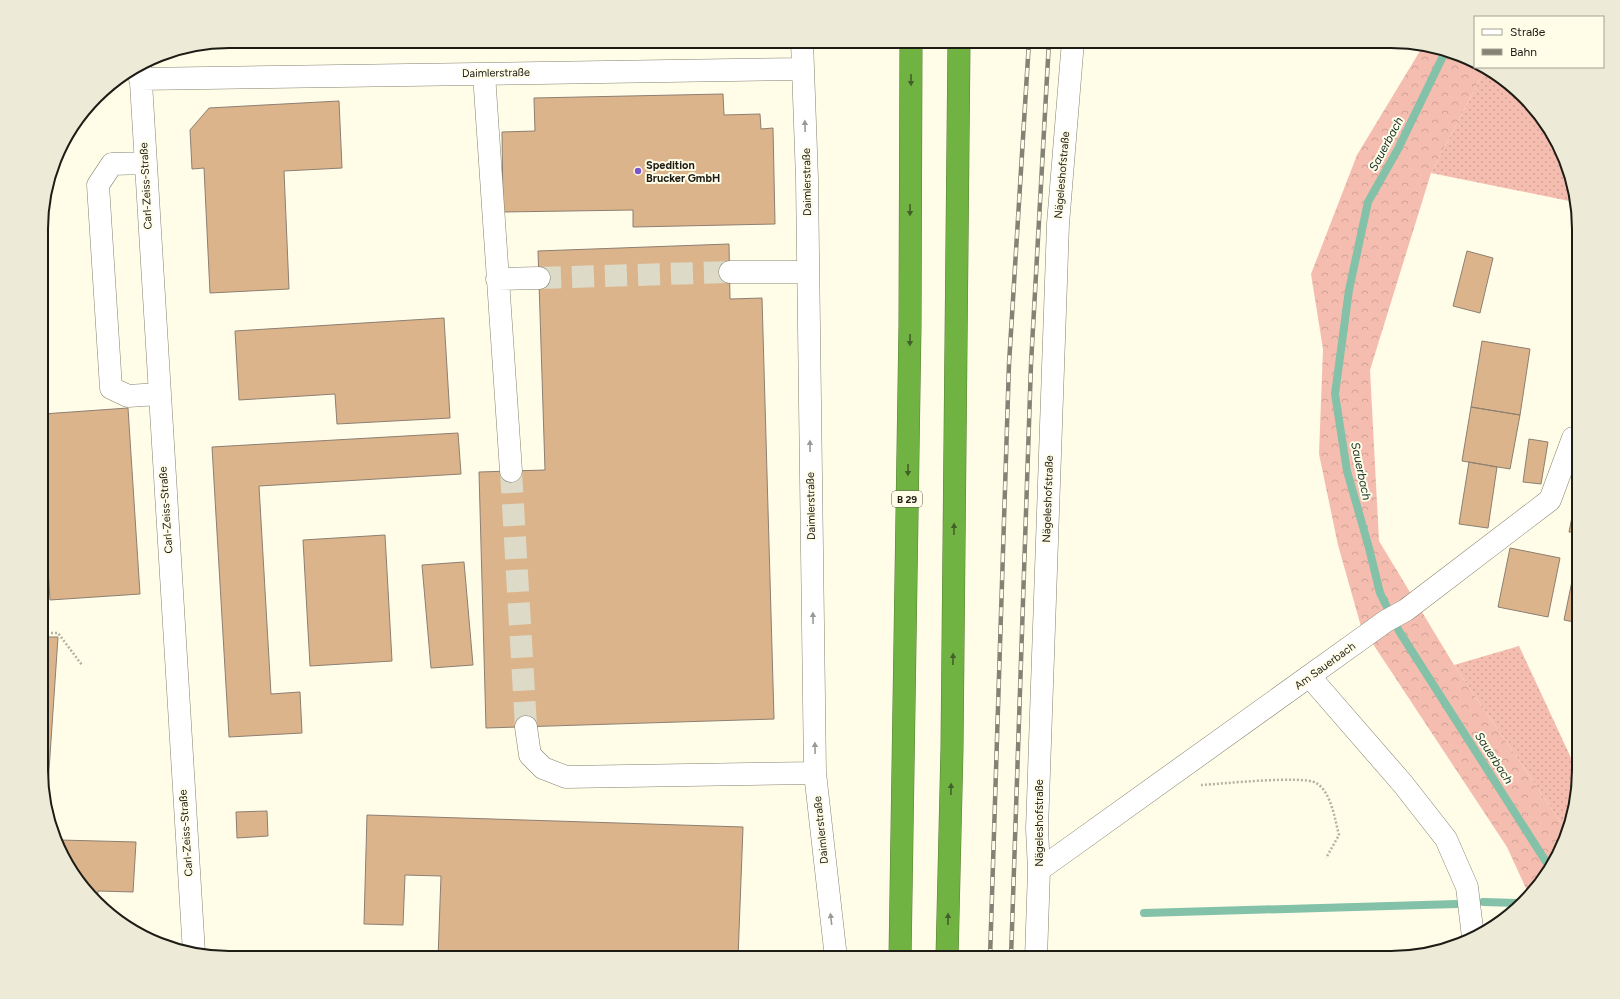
<svg xmlns="http://www.w3.org/2000/svg" width="1620" height="999" viewBox="0 0 1620 999" font-family="Figtree,sans-serif">
<defs>
<pattern id="grass-dots" width="8" height="8" patternUnits="userSpaceOnUse"><rect width="8" height="8" fill="#f4bdaf"/><path d="M2 2h.1M6 6h.1" fill="none" stroke="#d1a296" stroke-width="1.8" stroke-linecap="round"/></pattern>
<pattern id="forest-crowns" width="20" height="18" patternUnits="userSpaceOnUse"><rect width="20" height="18" fill="#f4bdaf"/><path d="M2 6a3 3 0 1 1 6 0M12 15a3 3 0 1 1 6 0" fill="none" stroke="#d1a296"/></pattern>
</defs>
<rect width="100%" height="100%" fill="#fffce8"/>
<!-- grass -->
<path fill="url(#grass-dots)" d="M1486,68l9,4 59,63 20,67 -143,-29z
M1519,646l60,129v7l-12,53 -3,-8 -110,-162z"/>
<!-- forest -->
<path fill="url(#forest-crowns)" d="M1423,46l28,5 24,11v5l11,1 -55,105 -61,197 9,171 75,124 110,162 3,8 -19,39 -20,19 -21,-46 -134,-203 -11,-14 -24,-85 -19,-91 4,-105 -12,-75 46,-119z"/>
<g fill="none" stroke-linecap="round" stroke-linejoin="round">
<!-- stream -->
<path stroke="#83c1a8" stroke-width="8" d="M1446,50l-48,99 -30,53 -19,88 -14,104 12,77 22,77 11,45 19,38 151,237
M1483,902l35,1
M1144,913l313,-9"/>
</g>
<!-- building -->
<path fill="#dcb48b" stroke="#8d7f71" d="M723,94l1,21 36,-1 1,15 12,-1 2,96 -142,3v-17l-130,2 -1,-80 33,-1 -1,-33z
M339,101l3,67 -58,3 5,118 -79,4 -6,-125 -12,1 -2,-39 19,-22z
M729,244l1,55 32,-1 12,421 -288,9 -7,-256 66,-2 -7,-219z
M1467,251l26,7 -13,55 -27,-7z
M444,318l6,100 -113,6 -2,-30 -96,6 -4,-69z
M43,323l2,37h-2z
M1482,341l48,8 -10,66 -49,-8z
M1471,407l49,8 -10,54 -48,-8z
M128,408l12,186 -90,6 -7,-109v-77z
M458,433l3,41 -202,12 12,208 29,-2 2,41 -73,4 -17,-290z
M1529,439l19,3 -7,42 -18,-2z
M1469,462l28,5 -9,61 -29,-4z
M1579,482v51l-10,-1z
M385,535l7,126 -82,5 -7,-126z
M1579,547v76l-15,-3z
M1510,548l50,10 -12,59 -50,-10z
M464,562l9,103 -42,3 -9,-103z
M43,637h15l-11,163h-3l-1,-5z
M267,811l1,25 -31,2 -1,-26z
M367,815l376,12 -5,131h-300l3,-82 -36,-1 -2,50 -39,-1z
M60,840l76,2 -3,50 -35,-1 -1,8 -25,-25z"/>
<g fill="none" stroke-linecap="round" stroke-linejoin="round">
<!-- minor-tunnel -->
<path stroke="#dddac8" stroke-width="22" stroke-dasharray="22 11" stroke-linecap="butt" d="M539,278l191,-6
M511,471l15,256"/>
<defs>
<path id="minor" d="M802,41l5,138 8,594 21,185
M140,66l54,887
M484,74l27,397
M140,79l663,-10
M145,163l-33,1 -14,21 13,203 17,8 31,-2
M730,272h78
M497,279l42,-1
M1310,677l93,107 43,55 21,48 6,50
M526,727l4,28 13,13 23,9 249,-4
M1039,870l347,-249 20,-11 144,-110 23,-62 6,-1
M1036,958l3,-88 -2,-41 21,-605 15,-183"/>
<path id="highway" d="M900,958l10,-633 1,-284
M947,958l5,-210 7,-707"/>
</defs>
<!-- minor casing -->
<use href="#minor" stroke="#848270" stroke-width="23"/>
<!-- highway casing -->
<use href="#highway" stroke="#547e33" stroke-width="23"/>
<!-- path -->
<path stroke="#b4b2a2" stroke-width="2.5" stroke-dasharray="2 2" stroke-linecap="butt" d="M43,633h15l24,32
M1201,785c20,-1 102,-10 115,-2 15,8 19,37 23,52l-13,23"/>
<!-- minor -->
<use href="#minor" stroke="#fff" stroke-width="22"/>
<!-- highway -->
<use href="#highway" stroke="#71b343" stroke-width="22"/>
<defs>
<path id="rail" d="M990,958l19,-594 20,-323
M1011,958l20,-594 18,-323"/>
</defs>
<!-- rail casing -->
<use href="#rail" stroke="#838275" stroke-width="4.5"/>
<!-- rail -->
<use href="#rail" stroke="#fffce8" stroke-width="3" stroke-dasharray="9" stroke-linecap="butt"/>
</g>
<!-- one-way arrows -->
<defs><path id="oneway-solid" d="M-6-.8H1V-3.2L6.5 0L1 3.2V.8H-6Z"/></defs>
<g fill="#43602a">
<use href="#oneway-solid" transform="translate(911 80) rotate(90)"/>
<use href="#oneway-solid" transform="translate(910 210) rotate(90)"/>
<use href="#oneway-solid" transform="translate(910 340) rotate(91)"/>
<use href="#oneway-solid" transform="translate(908 470) rotate(91)"/>
<use href="#oneway-solid" transform="translate(954 529) rotate(-89)"/>
<use href="#oneway-solid" transform="translate(953 659) rotate(-89)"/>
<use href="#oneway-solid" transform="translate(951 789) rotate(-89)"/>
<use href="#oneway-solid" transform="translate(948 919) rotate(-89)"/>
</g>
<g fill="#999996">
<use href="#oneway-solid" transform="translate(805 126) rotate(-92)"/>
<use href="#oneway-solid" transform="translate(810 446) rotate(-91)"/>
<use href="#oneway-solid" transform="translate(813 618) rotate(-91)"/>
<use href="#oneway-solid" transform="translate(815 748) rotate(-91)"/>
<use href="#oneway-solid" transform="translate(831 919) rotate(-97)"/>
</g>
<!-- markers -->
<circle fill="#7a54ce" stroke="#fffce8" stroke-width="1.5" cx="638" cy="171" r="4"/>
<g text-anchor="middle" dominant-baseline="central" stroke-width="4" stroke-linejoin="round" paint-order="stroke">
<!-- shield labels -->
<rect fill="#fffce8" stroke="#615f54" stroke-width="1" x="892" y="491" width="30" height="16" rx="3"/>
<g font-size="10" font-weight="bold" fill="#1d1c15">
<text x="907" y="499">B 29</text>
</g>
<!-- street labels -->
<g font-size="11" fill="#1d1c15" stroke="#fffce8">
<text transform="translate(496 73) rotate(-1)">Daimlerstraße</text>
<text transform="translate(1062 175) rotate(-85)">Nägeleshofstraße</text>
<text transform="translate(807 182) rotate(-91)">Daimlerstraße</text>
<text transform="translate(146 186) rotate(-93)">Carl-Zeiss-Straße</text>
<text transform="translate(1048 499) rotate(-88)">Nägeleshofstraße</text>
<text transform="translate(811 506) rotate(-91)">Daimlerstraße</text>
<text transform="translate(166 510) rotate(-94)">Carl-Zeiss-Straße</text>
<text transform="translate(1325 666) rotate(-36)">Am Sauerbach</text>
<text transform="translate(1039 823) rotate(-90)">Nägeleshofstraße</text>
<text transform="translate(821 830) rotate(-96)">Daimlerstraße</text>
<text transform="translate(186 833) rotate(-94)">Carl-Zeiss-Straße</text>
</g>
<!-- poi labels -->
<g font-size="11" font-weight="bold" fill="#1d1c15" stroke="#fffce8" text-anchor="start">
<text x="646" y="165">Spedition<tspan x="646" dy="13">Brucker GmbH</tspan></text>
</g>
<!-- water labels -->
<g font-size="12" font-style="italic" fill="#143127" stroke="#fffce8">
<text transform="translate(1386 144) rotate(-62)">Sauerbach</text>
<text transform="translate(1361 471) rotate(78)">Sauerbach</text>
<text transform="translate(1494 758) rotate(57)">Sauerbach</text>
</g>
</g>
<!-- crop -->
<path d="M0 0H1620V999H0ZM229 48H1391A181 181 0 0 1 1572 229V770A181 181 0 0 1 1391 951H229A181 181 0 0 1 48 770V229A181 181 0 0 1 229 48Z" fill="#edead7" fill-rule="evenodd"/>
<path fill="none" stroke="#1d1c15" stroke-width="2" d="M229 48H1391A181 181 0 0 1 1572 229V770A181 181 0 0 1 1391 951H229A181 181 0 0 1 48 770V229A181 181 0 0 1 229 48Z"/>
<!-- legend -->
<rect x="1474" y="16" width="130" height="52" fill="#fffce8" stroke="#a5a294"/>
<rect x="1482" y="29" width="20" height="6" fill="#ffffff" stroke="#a5a294"/>
<text x="1510" y="36" font-size="12" fill="#1d1c15">Straße</text>
<rect x="1482" y="49" width="20" height="6" fill="#838275" stroke="#a5a294"/>
<text x="1510" y="56" font-size="12" fill="#1d1c15">Bahn</text>
</svg>
